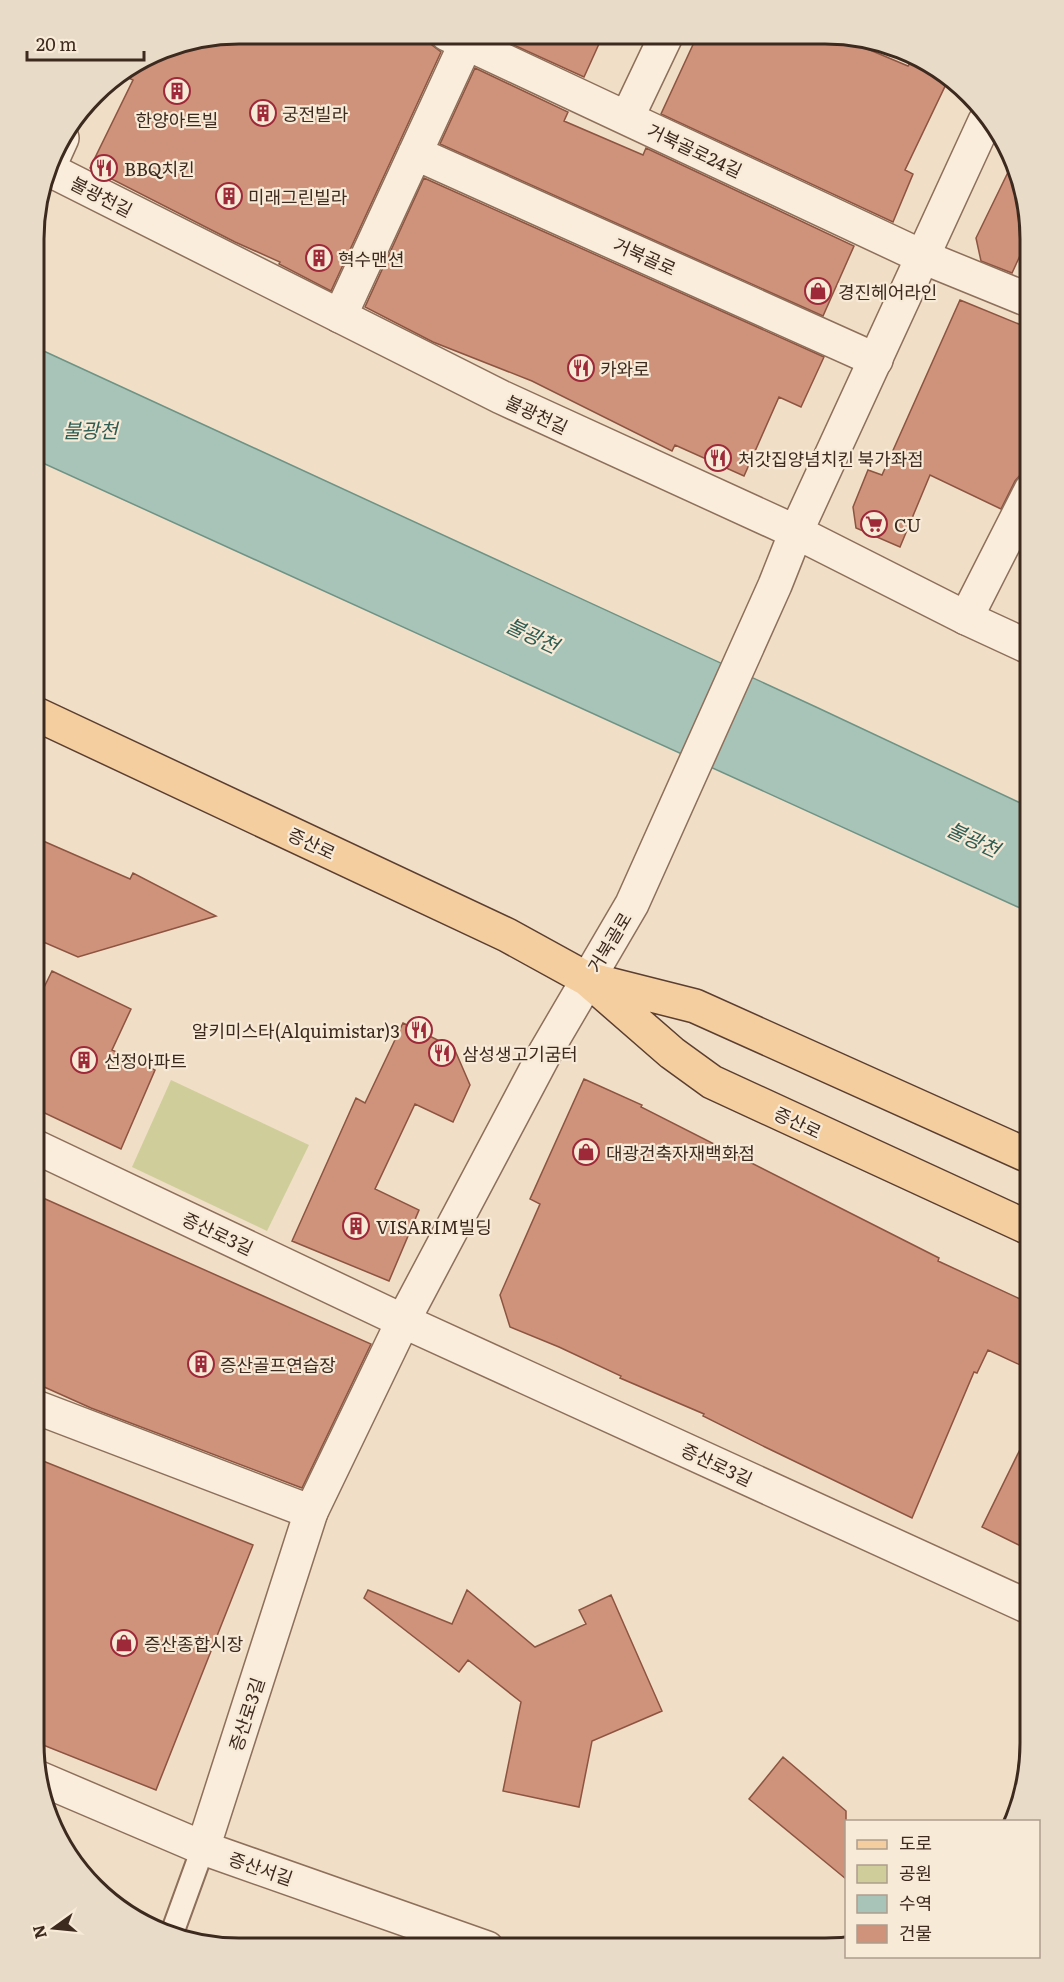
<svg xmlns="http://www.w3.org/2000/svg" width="1064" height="1982" viewBox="0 0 1064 1982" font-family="Literata,'Noto Sans KR',serif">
<rect width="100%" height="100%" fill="#f0dec7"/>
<!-- green -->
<path fill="#cfce9a" d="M171,1080l138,65 -42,86 -135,-64z"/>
<!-- water -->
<path fill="#a8c4b8" stroke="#6e9385" stroke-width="1.5" d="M35,347l781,360 215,101v105l-997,-454z"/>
<!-- building -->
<path fill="#cf937c" stroke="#8d5440" stroke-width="1.5" d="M239,33l189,1 4,11 9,7 -110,239 -52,-27 1,-2 -45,-20 -145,-74 43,-88 -13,-6 40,-25z
M492,35h111l-19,42z
M697,36l142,1 69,29 3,-4 37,18 -43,90 8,4 -20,48 -232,-108z
M475,68l93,44 -4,9 79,34 3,-7 208,98 -31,70 -383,-172z
M1013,162l7,10 10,62 -18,39 -31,-12 -5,-23z
M424,178l400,179 -23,50 -22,-10 -35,79 -69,-31 -3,6 -140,-70 -99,-39 -68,-35z
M960,300l71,29v142l-10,3 -6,7 -14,28 -71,-34 -30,72 -44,-19 -3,-21 15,-37 14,5z
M34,837l96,42 3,-6 83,43 -138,41 -44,-19z
M52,971l79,38 -19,41 43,20 -34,79 -87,-41v-100z
M403,1023l51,25 16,37 -17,37 -38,-18 -40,85 44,21 -30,71 -97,-40 64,-143 9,5z
M584,1079l58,26 -1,2 298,151 -1,3 93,43v66l-43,-20 -11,23 -3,-1 -62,146 -147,-71 -62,-31 1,-2 -84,-36 1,-2 -62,-29 -49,-20 -10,-32 40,-91 -10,-5z
M34,1194l337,150 -69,144 -211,-80 -58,-26z
M1031,1427v124l-49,-24z
M33,1457l220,88 -97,245 -123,-49z
M368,1590l84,34 15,-34 68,57 51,-23 -7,-14 32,-15 51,116 -70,30 -13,66 -76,-16 18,-89 -53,-42 -9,12 -95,-74z
M783,1757l63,54v68l-97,-80z"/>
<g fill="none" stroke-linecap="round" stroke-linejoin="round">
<defs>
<path id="service" d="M171,1936l32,-88"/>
<path id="minor" d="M447,34l476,223 108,44
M627,118l39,-82
M415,153l461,207
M48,169l14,-31
M340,316l126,-273
M966,618l65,-128
M34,1146l369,175 628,287
M33,1406l278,106"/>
<path id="tertiary" d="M48,169l453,228 295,135 170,86 65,30
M39,1778l164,70 284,100
M203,1848l108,-336 92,-191 143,-270 86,-147 143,-319 21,-53 189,-411"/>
<path id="primary" d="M34,713l473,222 80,44 85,74 40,29 319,147
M592,980l103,26 336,151"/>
</defs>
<!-- service casing -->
<use href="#service" stroke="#8d6f5b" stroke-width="26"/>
<!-- minor casing -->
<use href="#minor" stroke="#8d6f5b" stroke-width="36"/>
<!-- tertiary casing -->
<use href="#tertiary" stroke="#8d6f5b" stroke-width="36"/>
<!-- primary casing -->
<use href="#primary" stroke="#5b3e2f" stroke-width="36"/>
<!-- service -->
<use href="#service" stroke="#faeddb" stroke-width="22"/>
<!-- minor -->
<use href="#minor" stroke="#faeddb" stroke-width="33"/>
<!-- tertiary -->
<use href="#tertiary" stroke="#faeddb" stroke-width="33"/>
<!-- primary -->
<use href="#primary" stroke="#f4ce9f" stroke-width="33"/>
</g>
<!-- icons -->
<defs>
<symbol id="building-ring" viewBox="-11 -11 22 22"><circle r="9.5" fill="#f7ead7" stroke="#9e2939" stroke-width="1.5"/><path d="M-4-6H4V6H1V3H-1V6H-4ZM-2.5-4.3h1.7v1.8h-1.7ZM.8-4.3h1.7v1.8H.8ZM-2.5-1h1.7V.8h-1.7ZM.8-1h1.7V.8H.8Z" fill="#9e2939"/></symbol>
<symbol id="restaurant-ring" viewBox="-11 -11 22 22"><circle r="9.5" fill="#f7ead7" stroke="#9e2939" stroke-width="1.5"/><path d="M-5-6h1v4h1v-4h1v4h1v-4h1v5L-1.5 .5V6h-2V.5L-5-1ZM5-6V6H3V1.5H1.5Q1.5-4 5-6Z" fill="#9e2939"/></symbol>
<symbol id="shop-ring" viewBox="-11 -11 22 22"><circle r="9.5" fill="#f7ead7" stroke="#9e2939" stroke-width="1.5"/><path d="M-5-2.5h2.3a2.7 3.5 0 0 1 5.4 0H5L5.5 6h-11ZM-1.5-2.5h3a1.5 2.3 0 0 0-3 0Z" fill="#9e2939"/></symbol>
<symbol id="supermarket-ring" viewBox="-11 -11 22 22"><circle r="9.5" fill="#f7ead7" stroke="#9e2939" stroke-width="1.5"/><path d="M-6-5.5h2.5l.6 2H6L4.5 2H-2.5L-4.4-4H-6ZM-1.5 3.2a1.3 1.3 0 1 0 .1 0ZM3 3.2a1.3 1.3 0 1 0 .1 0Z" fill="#9e2939"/></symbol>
</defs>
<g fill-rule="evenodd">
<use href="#building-ring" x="162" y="76" width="30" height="30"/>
<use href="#building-ring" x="248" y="98" width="30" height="30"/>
<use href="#restaurant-ring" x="89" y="153" width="30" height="30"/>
<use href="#building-ring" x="214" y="181" width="30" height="30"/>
<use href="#building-ring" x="304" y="243" width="30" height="30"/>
<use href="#shop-ring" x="803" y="276" width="30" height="30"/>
<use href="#restaurant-ring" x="566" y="353" width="30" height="30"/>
<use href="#restaurant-ring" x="703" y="443" width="30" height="30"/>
<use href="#supermarket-ring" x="859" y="509" width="30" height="30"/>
<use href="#restaurant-ring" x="404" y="1015" width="30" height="30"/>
<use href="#restaurant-ring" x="427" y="1038" width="30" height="30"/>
<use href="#building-ring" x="69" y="1045" width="30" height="30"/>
<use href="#shop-ring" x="571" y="1137" width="30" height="30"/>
<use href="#building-ring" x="341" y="1211" width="30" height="30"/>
<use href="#building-ring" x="186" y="1349" width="30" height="30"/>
<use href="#shop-ring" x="109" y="1628" width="30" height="30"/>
</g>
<g text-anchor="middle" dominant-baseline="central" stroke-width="4.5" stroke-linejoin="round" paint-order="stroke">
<!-- poi labels -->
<g font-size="18" fill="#3d2a1f" stroke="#f7ead7" text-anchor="start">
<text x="282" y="113">궁전빌라</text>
<text x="177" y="119" text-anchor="middle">한양아트빌</text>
<text x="124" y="168">BBQ치킨</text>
<text x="248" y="196">미래그린빌라</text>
<text x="338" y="258">혁수맨션</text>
<text x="838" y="291">경진헤어라인</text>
<text x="600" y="368">카와로</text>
<text x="738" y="458">처갓집양념치킨 북가좌점</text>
<text x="894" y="524">CU</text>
<text x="400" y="1030" text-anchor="end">알키미스타(Alquimistar)3</text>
<text x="462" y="1053">삼성생고기굼터</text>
<text x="104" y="1060">선정아파트</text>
<text x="606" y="1152">대광건축자재백화점</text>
<text x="376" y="1226">VISARIM빌딩</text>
<text x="220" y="1364">증산골프연습장</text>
<text x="144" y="1643">증산종합시장</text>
</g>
<!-- street labels -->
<g font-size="18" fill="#3d2a1f" stroke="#f7ead7">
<text transform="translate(695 150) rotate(25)">거북골로24길</text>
<text transform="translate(102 196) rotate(27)">불광천길</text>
<text transform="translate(645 256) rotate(24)">거북골로</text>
<text transform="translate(537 414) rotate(25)">불광천길</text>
<text transform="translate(312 843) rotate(25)">증산로</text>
<text transform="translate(609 942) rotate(-59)">거북골로</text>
<text transform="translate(798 1122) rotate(25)">증산로</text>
<text transform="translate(218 1233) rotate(25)">증산로3길</text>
<text transform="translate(717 1464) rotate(25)">증산로3길</text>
<text transform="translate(246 1714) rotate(-72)">증산로3길</text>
<text transform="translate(261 1868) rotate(19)">증산서길</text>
</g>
<!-- water labels -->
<g font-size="20" font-style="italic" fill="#2e5d54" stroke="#f7ead7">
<text x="90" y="429">불광천</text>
<text transform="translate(533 634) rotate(25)">불광천</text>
<text transform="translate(974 838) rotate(25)">불광천</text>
</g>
</g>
<!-- crop -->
<path d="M0 0H1064V1982H0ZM239 44H825A195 195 0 0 1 1020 239V1743A195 195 0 0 1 825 1938H239A195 195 0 0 1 44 1743V239A195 195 0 0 1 239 44Z" fill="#e8dbc8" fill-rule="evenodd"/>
<path fill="none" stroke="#3d2a1f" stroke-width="3" d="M239 44H825A195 195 0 0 1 1020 239V1743A195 195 0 0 1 825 1938H239A195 195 0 0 1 44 1743V239A195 195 0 0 1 239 44Z"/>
<!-- legend -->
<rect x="845" y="1820" width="195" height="138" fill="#f7ead7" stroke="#ad9d8d" stroke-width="1.5"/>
<rect x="857" y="1840" width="30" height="9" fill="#f4ce9f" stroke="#ad9d8d" stroke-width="1.5"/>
<text x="899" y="1850" font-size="18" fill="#3d2a1f">도로</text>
<rect x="857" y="1865" width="30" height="18" fill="#cfce9a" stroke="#ad9d8d" stroke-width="1.5"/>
<text x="899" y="1880" font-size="18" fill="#3d2a1f">공원</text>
<rect x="857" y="1895" width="30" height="18" fill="#a8c4b8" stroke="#ad9d8d" stroke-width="1.5"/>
<text x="899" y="1910" font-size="18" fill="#3d2a1f">수역</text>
<rect x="857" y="1925" width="30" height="18" fill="#cf937c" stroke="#ad9d8d" stroke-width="1.5"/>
<text x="899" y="1940" font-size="18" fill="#3d2a1f">건물</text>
<!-- north arrow -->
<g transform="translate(54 1928) rotate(255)" stroke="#f7ead7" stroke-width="4.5" paint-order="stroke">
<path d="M0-4.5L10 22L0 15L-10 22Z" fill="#3d2a1f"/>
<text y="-9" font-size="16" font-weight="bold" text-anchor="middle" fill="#3d2a1f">N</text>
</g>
<!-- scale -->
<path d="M27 51v9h117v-9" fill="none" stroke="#3d2a1f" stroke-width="3"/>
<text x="36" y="51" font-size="18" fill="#3d2a1f" stroke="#f7ead7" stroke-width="4.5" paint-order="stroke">20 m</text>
</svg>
